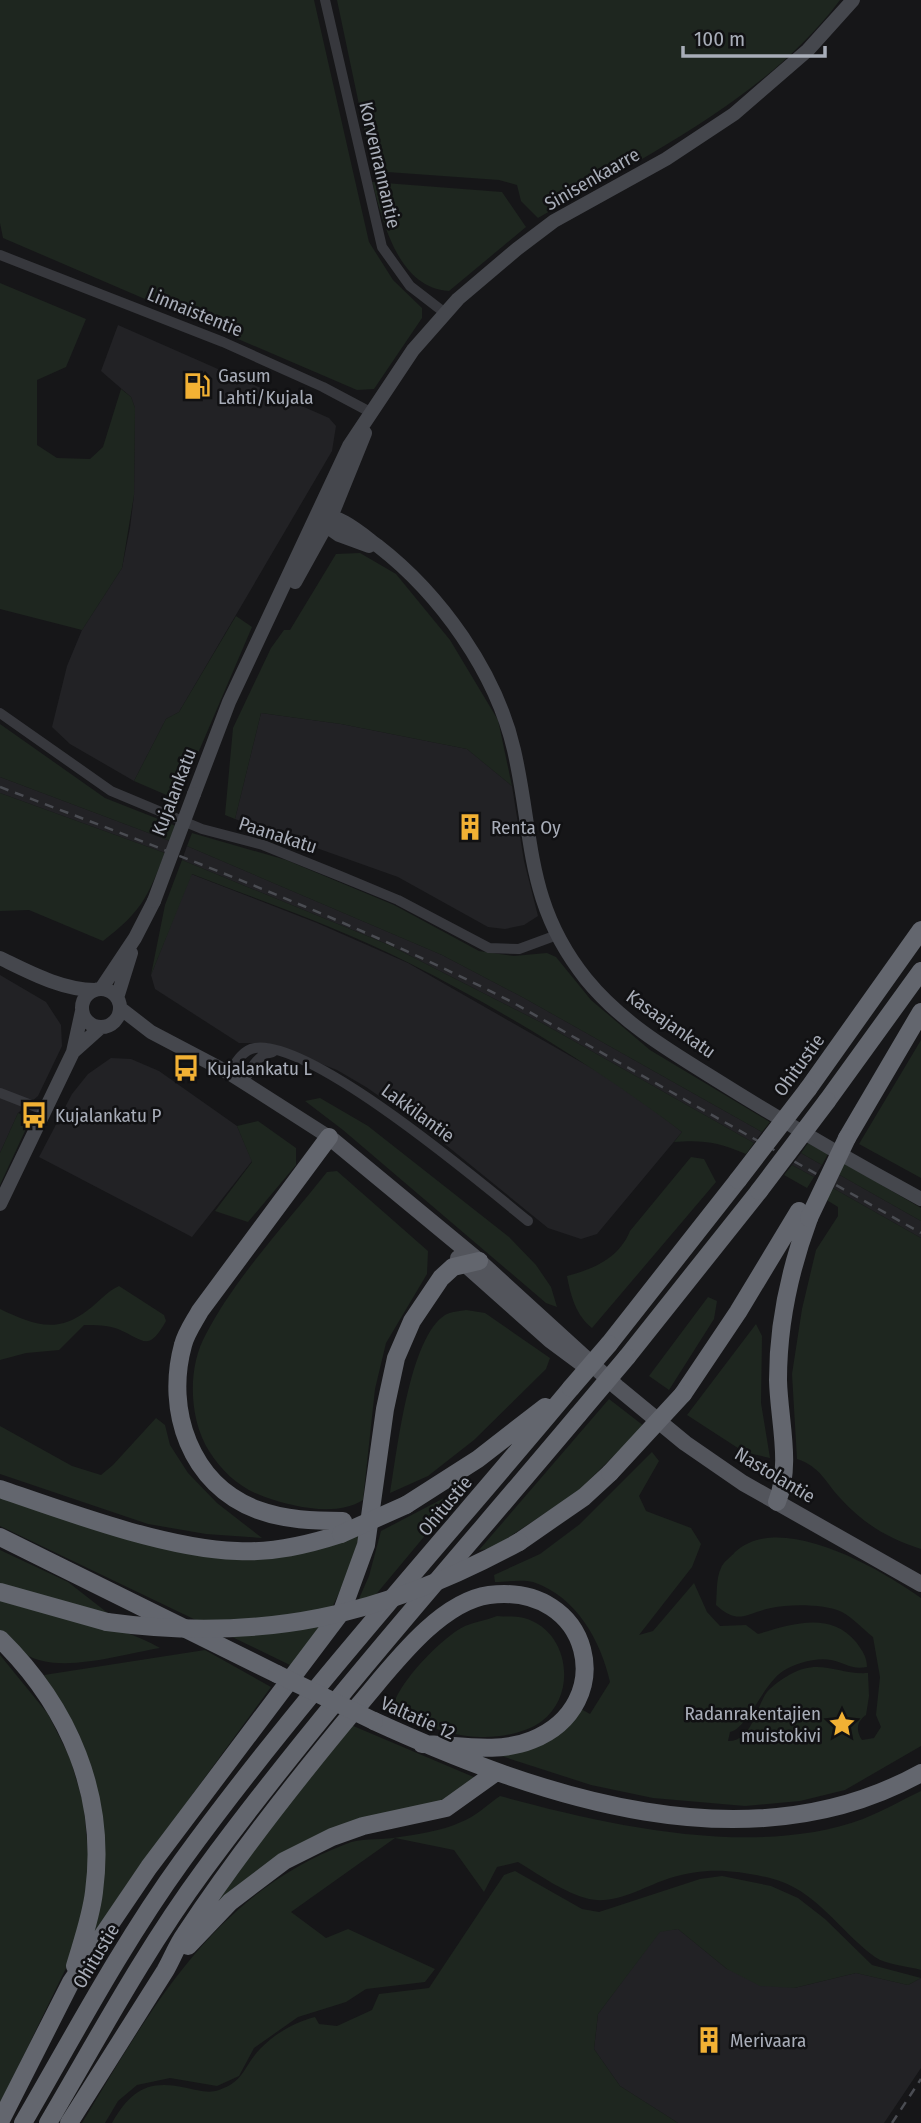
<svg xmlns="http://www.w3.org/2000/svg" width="921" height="2123" viewBox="0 0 921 2123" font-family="'Fira Sans Condensed',sans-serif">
<rect width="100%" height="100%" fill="#161618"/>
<!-- built -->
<path fill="#222225" d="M118,325l211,93 7,8 -4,25 -153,261 -13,7 -32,62 -64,-37 -18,-17 15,-61 15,-36 40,-62 8,-40 4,-33 1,-87 -4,-11 -30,-26z
M261,713l80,11 126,25 45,37 12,75 14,55 -14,9 -19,4 -17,-2 -90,-50 -163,-58z
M0,777l170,64 -5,12 -165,-60z
M187,846l255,109 82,43 238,134 -8,11 -212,-120 -153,-78 -207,-85z
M191,874l126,49 91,40 213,122 61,47 -85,102 -16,5 -33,-11 -123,-100 -59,-41 -29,-17 -70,-27h-28l-84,-54 -4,-14z
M0,975l46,27 15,23 1,21 -24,50 -20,17 -18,40z
M111,1058l20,1 28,12 78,55 15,35 -60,76 -153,-80 33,-63 16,-20z
M801,1153l21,12 -8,12 -22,-12z
M838,1174l83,47v17l-90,-51z
M678,1929l49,40 67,19 62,-15 52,12 13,-7v90l-37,55h-206l-58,-37 -26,-37 4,-35 62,-83z"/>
<!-- green -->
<path fill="#1e261f" d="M0,0h314l55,242 24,38 29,28v10l-48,71 -17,1 -354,-152 -3,-15z
M337,0h503c-73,98 -198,158 -302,218l-17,-17 -4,-16 -18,-5 -126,-9z
M372,182l130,10 24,35 -77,64c-51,-3 -66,-69 -77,-109z
M0,283l86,36 -20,48 -29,13v65l20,13 33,1 13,-12 18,-58 10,8 4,11 -1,87 -12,73 -40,62 -82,-21z
M360,553l36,21 54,66 48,80 14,66 -45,-37 -126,-25 -80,-11 -26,106 -10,-4 8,-87 38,-80 13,-18h6l46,-76z
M236,616l16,11 -74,173 -44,-19 32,-62 13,-7z
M0,724l105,74 71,28 -6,15 -170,-64z
M0,793l165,60c-18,45 -23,58 -62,88l-74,-31 -29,1z
M192,833l94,27 108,45 85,46 35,5 33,-3 9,4 35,43 59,50 120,72 -8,10 -238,-134 -82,-43 -255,-109z
M182,860l207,85 153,78 212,120 -8,11c-29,-12 -42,-14 -72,-12l8,-10c-85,-64 -178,-121 -273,-169 -69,-35 -145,-61 -217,-89l-41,101 14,-70z
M921,1040v138l-62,-34z
M320,1098l48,28 141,111 27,28 15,22 6,20 -11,-4 -203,-173 -38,-29z
M18,1113l13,5 -31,67v-32z
M258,1121l38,27v17l-48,57 -33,-11 37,-49 -15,-36z
M808,1143l20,11 -6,11 -21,-12z
M691,1157l13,2 12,23 -124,146c-16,-13 -21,-31 -25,-52 27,-7 52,-18 63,-45z
M844,1163l77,45v13l-83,-47z
M792,1165l22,12 -7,11 -23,-13z
M337,1171l91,80 -1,23 -41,69 -11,46 -12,111c-26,17 -70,7 -98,-3 -24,-8 -42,-24 -56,-46 -20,-32 -22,-83 -3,-117 31,-59 80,-110 121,-162z
M831,1187l90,51v311c-32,-10 -57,-25 -80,-50 -16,-17 -20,-32 -44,-40l-5,-85 10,-65 14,-59 22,-34v-9l-13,-8z
M119,1286l45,29 2,6c-18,32 -22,19 -48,8 -10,-4 -23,-4 -34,-4l-25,25 -33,3 -26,7v-51c32,15 56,26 88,1 11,-8 19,-19 31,-24z
M708,1297l9,4 -3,18 -45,71 -20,-14z
M466,1310l19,3 65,45 -4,11 -72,71 -46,36 -38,17c7,-41 19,-155 55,-178 5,-3 15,-4 21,-5z
M756,1324l6,12 -1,67 9,55 -26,-6 -57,-37z
M609,1399l35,27 -67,66 -86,57 -12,1z
M156,1418l9,7 5,20 18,28 29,30 45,35 -56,-4 -58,-10 -148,-50v-48l72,40 29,9 12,-10z
M652,1452l7,9 -20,35 7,15 45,17 10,16 -9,23 -53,68 14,-4 41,-48 13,29 13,14 26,-1 12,9c34,-10 72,-23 98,8 6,8 11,15 11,25 -16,3 -21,-4 -36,-7 -14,-3 -36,3 -48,11 -21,14 -34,56 -53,61l-2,9c24,1 28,-34 39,-49 5,-6 15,-13 22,-17 31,-18 48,0 79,-2l1,23 -3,19c-10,7 -10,16 -4,25l12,-2 7,-11 -5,-12 4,-38 -7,-40c-10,-8 -20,-19 -31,-25 -18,-8 -51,-8 -71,-4 -25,5 -32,18 -55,-3 1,-12 0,-27 5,-37 2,-6 10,-11 14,-16 45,-42 146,17 186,46v148l-76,44 -45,11 -55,5 -92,-8 -62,-13 -96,-31c33,-11 66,-15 86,-45l9,5 20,-32c-9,-41 -34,-86 -77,-100 -11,-3 -27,0 -38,0l-1,-7 46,-21 40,-30z
M466,1480l2,4 -95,114 -15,3 11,-25 12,-45 63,-33z
M0,1496l196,56 163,-17 -6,28 -22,47 -43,7 -86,6 -202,-97z
M0,1550l68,32 41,32 -109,-30z
M0,1600c52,19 112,20 160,48 -37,6 -102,27 -135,6 -9,-6 -17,-15 -25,-22z
M497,1616c9,1 19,0 27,2 45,12 54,76 18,103 -16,12 -43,17 -62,16 -29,0 -61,-15 -88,-24 0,-25 50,-76 73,-87 10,-4 22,-6 32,-10z
M323,1625l-31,41 -64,-31z
M205,1650l66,37 -147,201 -37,63 10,-159 -18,-58 -35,-59z
M0,1655l48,59 22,44 14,48 5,59 -3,38 -17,59 -69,142z
M351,1725l125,53 -31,25 -97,24 -150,101 69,-97z
M921,1791v179c-13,-4 -35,-5 -46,-13 -36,-26 -59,-68 -105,-79 -37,-8 -63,-11 -100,0 -25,8 -54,27 -81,21 -25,-6 -49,-24 -71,-37l-21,5 -13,25 -30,-42 -59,-12 -104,74 35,26 22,-9 87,40 -10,13 -59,7 -20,13 -48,15 -44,31 -15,28 -22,10 -47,-8 -33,7 -19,16 -13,22h-23c69,-114 132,-229 264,-279 14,-6 32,-4 47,-6 21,-3 49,-7 68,-16 14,-5 27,-18 39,-26 107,29 255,63 363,23 20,-8 39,-19 58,-28z
M515,1871l67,38 17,3 101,-33 22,-3 49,10 27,12 27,21 47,46 49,13 -13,7 -52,-12 -62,15 -34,-2 -33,-17 -49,-40 -18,3 -62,82 -4,35 26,37 58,37h-566c19,-33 36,-44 75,-35 10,2 21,6 32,2 26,-9 24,-23 41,-41 14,-15 35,-27 55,-32l4,7 18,2 35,-16 7,-16 50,-6 75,-113z"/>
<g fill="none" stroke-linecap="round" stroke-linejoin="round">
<!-- street -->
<path stroke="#37383d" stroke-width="10" d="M325,0l57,247 28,39 35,27
M0,255l223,87 100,45 49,26
M0,713l111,78 91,38 61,16 77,31 58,24 91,48 30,1 38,-14
M229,1073c6,-9 13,-23 26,-25 56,-9 226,135 273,173
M243,1083c8,-14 13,-28 30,-31
M0,1093l44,17"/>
<!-- secondary -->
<path stroke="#45474d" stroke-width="14" d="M318,516c20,-4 45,19 60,30 62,48 118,126 136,204 20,87 11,153 72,229 35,43 82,71 129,100 67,42 136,82 206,120
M319,521l20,14 30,11
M295,582l36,-65 34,-84
M194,794l35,-92 120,-256 64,-96 45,-51 59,-50 37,-28 112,-62 68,-45 74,-64 45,-50
M0,958c29,14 62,32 95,32
M101,989l34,-51 19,-37
M82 1008a19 19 0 1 1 38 0a19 19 0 1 1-38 0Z
M117,998l14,-45
M120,1008l31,24 78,41 100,64
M73,1052l28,-25
M0,1204l73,-152 9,-41"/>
<!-- primary -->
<path stroke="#53555c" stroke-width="16" d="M329,1137l150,124 138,126 68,56 58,40 178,101
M458,1258l92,82 35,26"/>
<!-- highway -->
<path stroke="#63666e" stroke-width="18" d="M808,1089l113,-159
M827,1101l94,-130
M329,1137l-129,174c-6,11 -14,22 -17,34 -18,65 7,140 75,165 27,10 56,11 85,11
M847,1138l74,-126
M609,1344l129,-164
M627,1357l132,-166
M683,1394l55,-82 61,-101
M0,1489c67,23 167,60 237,62 36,2 70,-6 104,-17
M777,1502c15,-38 2,-81 1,-122 0,-57 11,-108 31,-162
M406,1505l72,-46 67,-52
M0,1537l277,137
M519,1542l65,-45 26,-24
M0,1592l107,30
M0,1639c69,68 107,156 94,253 -3,25 -12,50 -19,74
M374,1721c166,76 374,148 547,52
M188,1946l42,-44 54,-41 48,-24 31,-11 83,-18 49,-35
M0,2122l71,-140 78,-115 193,-256 24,-66 19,-136 11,-51 16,-37 29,-43 12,-11 26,-6
M23,2123c51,-88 99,-179 159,-262 120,-165 259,-317 389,-473
M48,2123c50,-85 97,-173 156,-253 117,-159 248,-305 374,-455
M69,2123c32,-51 64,-102 96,-152 7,-12 12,-26 20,-37 53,-80 112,-155 173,-228 32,-37 80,-104 131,-111 103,-13 131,110 43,145 -34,14 -74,5 -110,4"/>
<!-- rail -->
<path stroke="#4a4c52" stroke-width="2.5" stroke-dasharray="9 7" stroke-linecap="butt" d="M0,787c173,66 345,130 510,214l411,232
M892,2123l29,-44"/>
<!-- secondary-bridge -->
<path stroke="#45474d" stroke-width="14" d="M154,901l40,-107"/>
<!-- highway-bridge -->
<path stroke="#63666e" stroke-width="18" d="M738,1180l70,-91
M759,1191l68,-90
M809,1218l38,-80
M571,1388l38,-44
M578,1415l49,-58
M610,1473l73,-79
M341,1534l65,-29
M107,1622c154,21 277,-6 412,-80
M277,1674l97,47"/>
</g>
<!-- icons -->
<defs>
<symbol id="fuel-bare" viewBox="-9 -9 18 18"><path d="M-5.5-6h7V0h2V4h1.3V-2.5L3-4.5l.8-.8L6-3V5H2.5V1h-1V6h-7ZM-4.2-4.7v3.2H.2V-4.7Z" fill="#f2b134" stroke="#111113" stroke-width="2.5" paint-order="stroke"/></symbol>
<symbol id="building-bare" viewBox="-9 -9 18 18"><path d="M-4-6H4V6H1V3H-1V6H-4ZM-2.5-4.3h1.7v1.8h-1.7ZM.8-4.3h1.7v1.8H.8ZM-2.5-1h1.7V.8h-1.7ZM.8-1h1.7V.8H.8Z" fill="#f2b134" stroke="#111113" stroke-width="2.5" paint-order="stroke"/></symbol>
<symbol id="bus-bare" viewBox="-9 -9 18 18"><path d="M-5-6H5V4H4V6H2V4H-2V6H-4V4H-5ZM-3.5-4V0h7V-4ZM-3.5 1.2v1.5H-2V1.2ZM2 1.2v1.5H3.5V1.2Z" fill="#f2b134" stroke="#111113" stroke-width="2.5" paint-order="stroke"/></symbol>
<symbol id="sight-bare" viewBox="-9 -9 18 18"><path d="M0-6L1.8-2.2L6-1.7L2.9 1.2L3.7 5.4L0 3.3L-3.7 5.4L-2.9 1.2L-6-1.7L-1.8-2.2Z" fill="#f2b134" stroke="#111113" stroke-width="2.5" paint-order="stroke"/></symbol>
</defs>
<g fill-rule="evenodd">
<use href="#fuel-bare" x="178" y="367" width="38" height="38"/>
<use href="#building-bare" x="451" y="808" width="38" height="38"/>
<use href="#bus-bare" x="167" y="1049" width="38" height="38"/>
<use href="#bus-bare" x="15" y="1096" width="38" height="38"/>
<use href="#sight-bare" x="823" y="1705" width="38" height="38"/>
<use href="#building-bare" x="690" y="2021" width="38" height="38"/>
</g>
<g text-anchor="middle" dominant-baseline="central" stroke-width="5" stroke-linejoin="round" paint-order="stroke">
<!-- street labels -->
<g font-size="19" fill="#a8adb8" stroke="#111113">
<text transform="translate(380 165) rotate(77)">Korvenrannantie</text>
<text transform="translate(592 179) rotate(-30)">Sinisenkaarre</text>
<text transform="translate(195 312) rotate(22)">Linnaistentie</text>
<text transform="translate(174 792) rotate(-69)">Kujalankatu</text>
<text transform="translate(278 835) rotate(18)">Paanakatu</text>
<text transform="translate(671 1024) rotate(35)">Kasaajankatu</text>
<text transform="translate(799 1065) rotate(-54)">Ohitustie</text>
<text transform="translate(418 1113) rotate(36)">Lakkilantie</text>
<text transform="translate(775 1475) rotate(31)">Nastolantie</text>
<text transform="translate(445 1506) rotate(-50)">Ohitustie</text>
<text transform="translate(418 1718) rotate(24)">Valtatie 12</text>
<text transform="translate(96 1956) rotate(-59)">Ohitustie</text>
</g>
<!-- poi labels -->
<g font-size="19" fill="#a8adb8" stroke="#111113" text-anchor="start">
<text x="218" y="375">Gasum<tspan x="218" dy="22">Lahti/Kujala</tspan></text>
<text x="491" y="827">Renta Oy</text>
<text x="207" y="1068">Kujalankatu L</text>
<text x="55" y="1115">Kujalankatu P</text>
<text x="821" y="1713" text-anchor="end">Radanrakentajien<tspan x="821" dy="22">muistokivi</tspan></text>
<text x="730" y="2040">Merivaara</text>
</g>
</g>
<!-- scale -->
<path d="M683 46v10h142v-10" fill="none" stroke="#a8adb8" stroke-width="3.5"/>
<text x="694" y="46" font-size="21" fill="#a8adb8" stroke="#111113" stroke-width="5" paint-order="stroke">100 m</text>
</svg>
